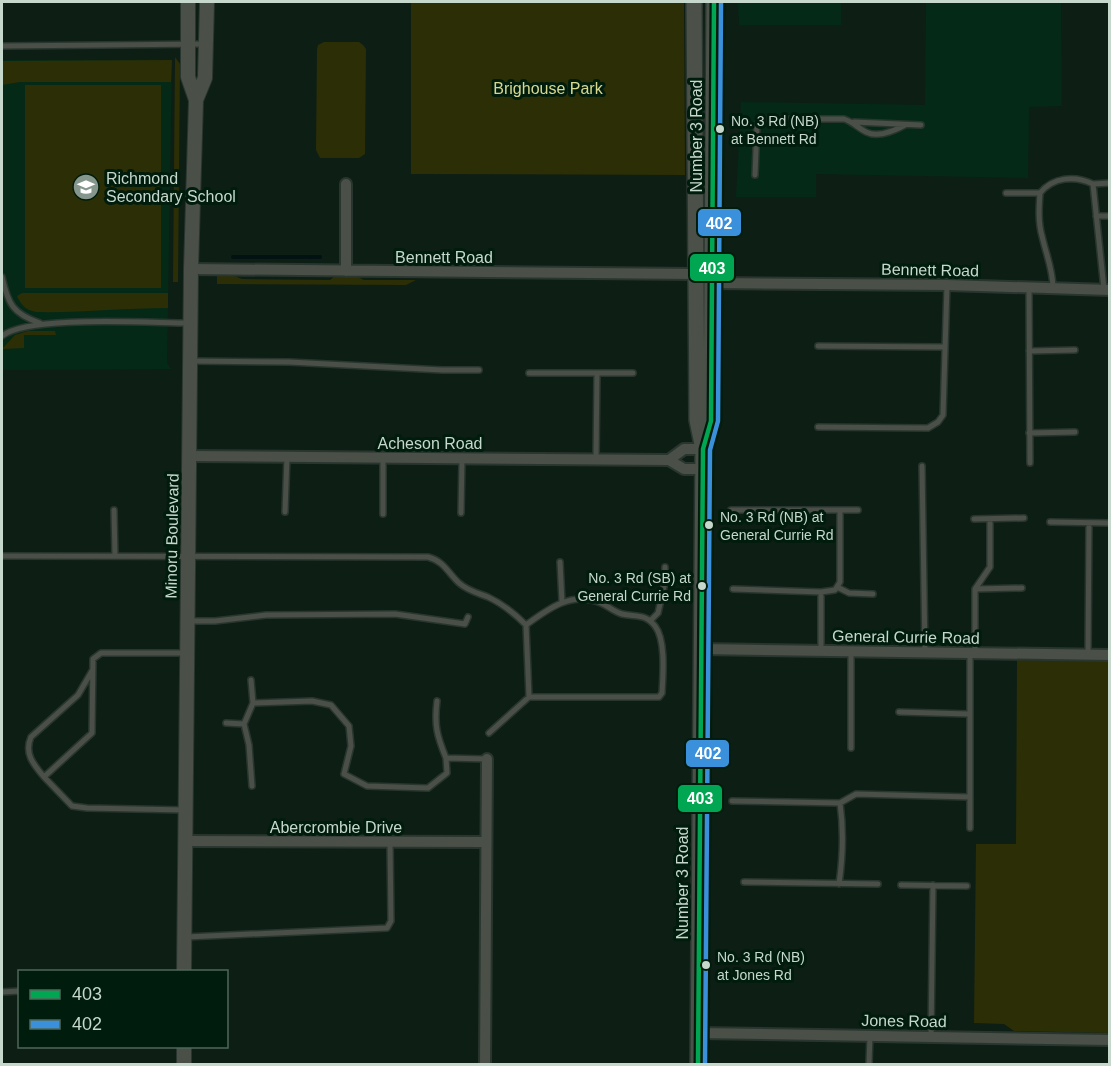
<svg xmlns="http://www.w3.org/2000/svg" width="1111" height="1066" viewBox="0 0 1111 1066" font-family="Helvetica,sans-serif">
<rect width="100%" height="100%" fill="#0d1e15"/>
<!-- built -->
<path fill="#042a17" d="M738,2h103v23h-102z
M926,2h135l1,104 -33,1 -1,71 -212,-4v23h-80l5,-95 184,3z
M2,60h170l-5,303 4,6 -169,1z"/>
<!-- green -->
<path fill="#2c2e06" d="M411,2h273l1,173 -274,-1z
M324,42h35l4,3 3,4 -1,105 -6,4h-39l-4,-8 1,-101 1,-4z
M175,57l5,7 -2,218h-5z
M172,60l-1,22h-151l-18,3v-24z
M25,85h136v203h-136z
M217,275h15l10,4 88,1 6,-5h18l10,5h52l-10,5 -189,-1z
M22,293h146v15c-44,0 -88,5 -132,4 -10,-2 -15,-7 -19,-16z
M28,331h27l1,4h-32v13l-22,1 13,-14z
M1017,660l92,1v372l-95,-2 -10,-7 -30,-1 2,-179h40z"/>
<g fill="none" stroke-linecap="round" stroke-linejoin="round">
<!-- stream -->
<path stroke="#021213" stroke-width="4" d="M233,257h87"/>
<defs>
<path id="service" d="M2,46l202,-2
M854,122l67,3
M755,175l2,-51 8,-5h79c9,3 14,9 22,13 12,6 28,-1 39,-7
M1093,184l17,-1
M1006,193h34
M1096,216h14
M2,277c6,27 11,37 38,46
M1029,288l1,175
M1053,288c0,-18 -7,-34 -11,-52 -4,-14 -3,-29 -2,-43 13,-16 35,-18 53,-9l11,105
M2,336c26,-21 148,-13 187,-13
M818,346l126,1
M1029,351l46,-1
M192,361l97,1 153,8h37
M529,373h104
M818,427l110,1 10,-6 5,-7 4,-130
M1029,433l46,-1
M596,459l1,-86
M922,466l3,186
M114,510l1,46
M731,510h127
M285,512l2,-55
M461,513l1,-54
M383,514v-56
M974,519l50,-1
M1050,522l60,1
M2,556l426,1c16,4 20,16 31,26 9,8 19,10 29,14 15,7 27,17 38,28l3,72h130l3,-4c1,-18 4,-53 -7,-67 -10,-13 -20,-9 -33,-12 -8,-2 -14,-8 -21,-11 -29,-12 -52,5 -75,22
M560,562l2,40
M837,587l12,6 24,1
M733,589l88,3 14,-2 5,-8v-72
M975,589l47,-1
M190,621h25l51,-6 129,-1 70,10 3,-7
M650,621l8,-8 7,-31v-15
M821,651v-59
M970,653v175
M975,653v-64l15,-22v-48
M1088,655l1,-132
M251,680l2,23
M437,701c-3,24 0,35 9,57
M899,712l70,2
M226,723l18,1
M489,733l40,-36
M851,748v-96
M44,777c-11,-13 -20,-24 -13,-40l47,-42 14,-24
M252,786l-3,-41 -5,-21 9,-21 59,-2 19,4 18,21 2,20 -7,28 23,12 61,2 19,-15 -1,-15 41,1
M732,801l108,2 16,-9 114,3
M185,810l-98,-2 -15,-2 -28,-29 48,-44 1,-74 8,-6h84
M744,882l134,2
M839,884c4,-28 5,-53 1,-81
M901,885l66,1
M186,937l201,-9 4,-7 -1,-79
M2,992l18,-1
M931,1037l2,-152
M869,1064l1,-29"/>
<path id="minor" d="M191,269l505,5
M346,271v-87
M713,283l234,2 163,5
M190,456l479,4 15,9h19
M669,460l15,-11h19
M702,649l408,6
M186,841l299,1
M699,1033l411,7
M485,1064l2,-305"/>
<path id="tertiary" d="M196,100l9,-22 2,-76
M184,972l7,-703 5,-169 -8,-23v-75
M184,1064v-18"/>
<path id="secondary" d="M694,2l3,418 6,29 -5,615
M704,447l7,-26 3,-419"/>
</defs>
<!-- service casing -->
<use href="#service" stroke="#29362f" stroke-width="8"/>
<!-- minor casing -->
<use href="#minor" stroke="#29362f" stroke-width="14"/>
<!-- tertiary casing -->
<use href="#tertiary" stroke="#29362f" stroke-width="16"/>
<!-- secondary casing -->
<use href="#secondary" stroke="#29362f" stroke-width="18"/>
<!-- service -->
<use href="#service" stroke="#4a4f48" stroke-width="5"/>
<!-- minor -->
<use href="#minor" stroke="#4a4f48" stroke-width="10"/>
<!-- tertiary -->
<use href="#tertiary" stroke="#4a4f48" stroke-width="14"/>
<!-- secondary -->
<use href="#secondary" stroke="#4b5149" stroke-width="15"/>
<defs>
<path id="bus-1" d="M698,1064l5,-615 8,-28 3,-419"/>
<path id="bus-2" d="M705,1064l5,-614 8,-29 3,-419"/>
</defs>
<!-- bus-1 casing -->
<use href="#bus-1" stroke="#001c0c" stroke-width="9"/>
<!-- bus-2 casing -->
<use href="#bus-2" stroke="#001c0c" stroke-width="9"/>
<!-- bus-1 -->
<use href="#bus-1" stroke="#00a651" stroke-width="4.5"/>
<!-- bus-2 -->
<use href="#bus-2" stroke="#3a90db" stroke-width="4.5"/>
</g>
<!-- icons -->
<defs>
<symbol id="school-disc" viewBox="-11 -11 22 22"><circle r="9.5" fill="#85968c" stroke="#001c0c"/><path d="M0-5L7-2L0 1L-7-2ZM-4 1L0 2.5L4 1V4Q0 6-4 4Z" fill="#fff"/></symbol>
</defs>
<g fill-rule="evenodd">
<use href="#school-disc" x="71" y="172" width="30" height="30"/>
</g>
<!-- markers -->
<g fill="#c6d7cc" stroke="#001c0c" stroke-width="2">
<circle cx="720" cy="129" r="5"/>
<circle cx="709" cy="525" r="5"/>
<circle cx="702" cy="586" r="5"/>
<circle cx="706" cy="965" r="5"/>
</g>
<g text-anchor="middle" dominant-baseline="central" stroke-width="6" stroke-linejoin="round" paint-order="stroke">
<!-- bus labels -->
<g font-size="14" fill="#c6d7cc" stroke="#001c0c" text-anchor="start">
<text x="731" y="121">No. 3 Rd (NB)<tspan x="731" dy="18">at Bennett Rd</tspan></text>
<text x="720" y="517">No. 3 Rd (NB) at<tspan x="720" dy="18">General Currie Rd</tspan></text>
<text x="691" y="578" text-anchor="end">No. 3 Rd (SB) at<tspan x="691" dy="18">General Currie Rd</tspan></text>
<text x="717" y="957">No. 3 Rd (NB)<tspan x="717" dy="18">at Jones Rd</tspan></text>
</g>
<!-- park labels -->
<g font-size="16" fill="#d8d991" stroke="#001c0c">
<text x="548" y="88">Brighouse Park</text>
</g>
<!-- street labels -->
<g font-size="16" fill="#c6d7cc" stroke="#001c0c">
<text transform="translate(696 136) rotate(-90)">Number 3 Road</text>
<text x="444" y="257">Bennett Road</text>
<text transform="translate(930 270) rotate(1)">Bennett Road</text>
<text x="430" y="443">Acheson Road</text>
<text transform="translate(172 536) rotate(-89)">Minoru Boulevard</text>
<text transform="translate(906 637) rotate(1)">General Currie Road</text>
<text x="336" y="827">Abercrombie Drive</text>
<text transform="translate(682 883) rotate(-90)">Number 3 Road</text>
<text transform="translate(904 1021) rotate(1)">Jones Road</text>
</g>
<!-- poi labels -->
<g font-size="16" fill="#c6d7cc" stroke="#001c0c" text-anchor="start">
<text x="106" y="178">Richmond<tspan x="106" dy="18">Secondary School</tspan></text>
</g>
</g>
<g stroke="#001c0c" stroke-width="2">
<rect x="697" y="208" width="45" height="29" rx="6" fill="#3a90db"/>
<rect x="689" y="253" width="46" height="29" rx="6" fill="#00a651"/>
<rect x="685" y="739" width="45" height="29" rx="6" fill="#3a90db"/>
<rect x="677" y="784" width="46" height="29" rx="6" fill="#00a651"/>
</g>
<g font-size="16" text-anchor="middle" font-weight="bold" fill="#fff">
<text x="719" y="229">402</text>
<text x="712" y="274">403</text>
<text x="708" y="759">402</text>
<text x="700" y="804">403</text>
</g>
<!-- border -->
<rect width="1111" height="1066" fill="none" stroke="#c6d7cc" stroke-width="6"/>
<!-- legend -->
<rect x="18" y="970" width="210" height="78" fill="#001c0c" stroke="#4f6759" stroke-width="1.5"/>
<rect x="30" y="990" width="30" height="9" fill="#00a651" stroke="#4f6759" stroke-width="1.5"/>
<text x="72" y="1000" font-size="18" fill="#c6d7cc">403</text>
<rect x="30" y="1020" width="30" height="9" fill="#3a90db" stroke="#4f6759" stroke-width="1.5"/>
<text x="72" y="1030" font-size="18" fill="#c6d7cc">402</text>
</svg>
